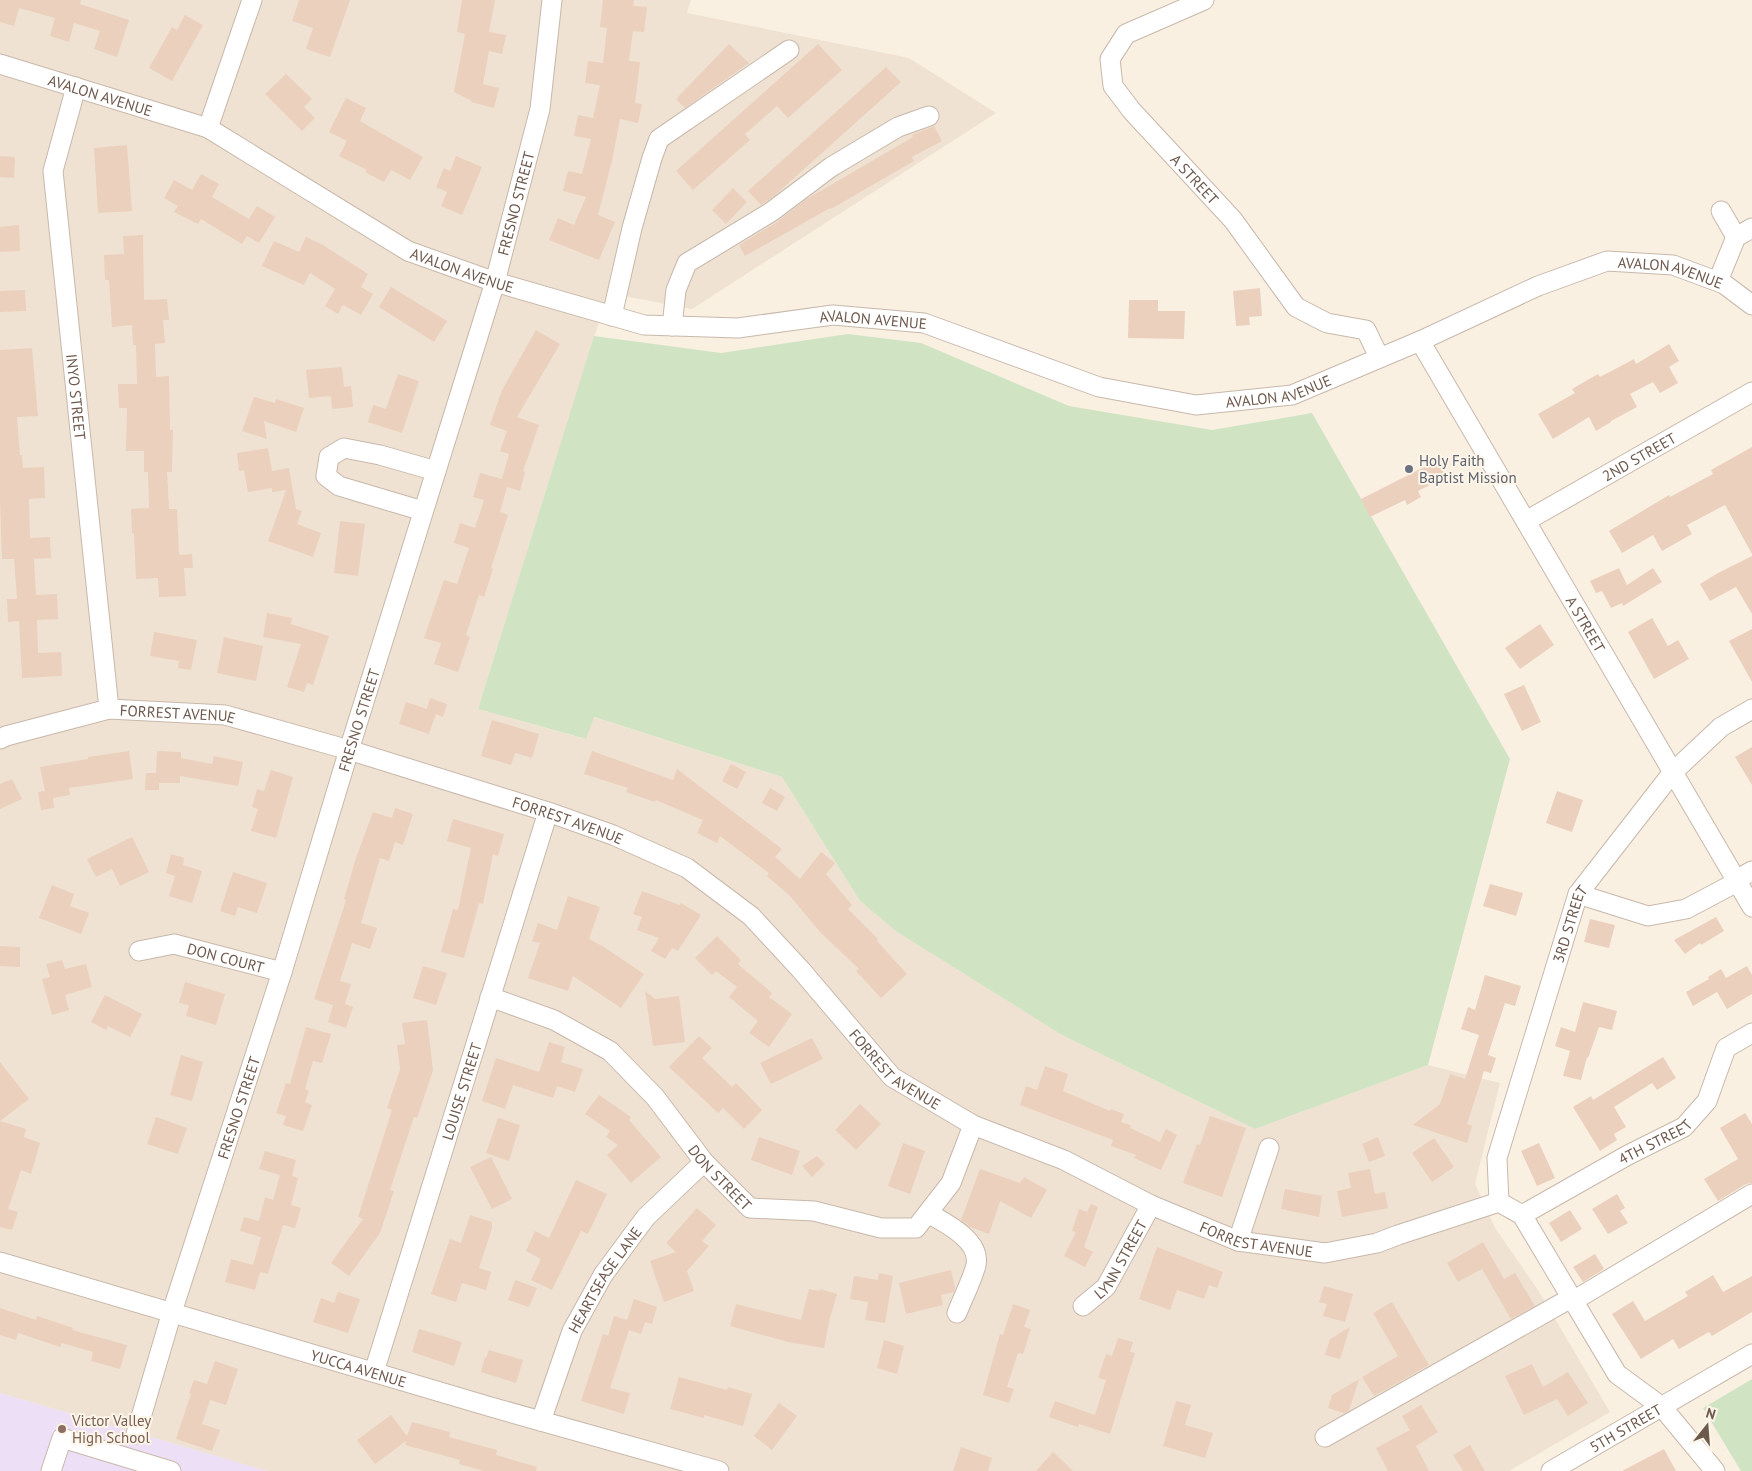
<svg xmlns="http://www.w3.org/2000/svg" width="1752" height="1471" viewBox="0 0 1752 1471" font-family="'PT Sans',sans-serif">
<rect width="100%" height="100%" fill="#f9f0e2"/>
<!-- residential -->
<path fill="#efe2d2" d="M0,0h691l-4,13 222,45 87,55 -304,196 -84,-16 -130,416 107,30 8,-22 189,60 78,124 37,31 165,103 193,94 173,-64 72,18 -25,101 20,44 43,62 72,122 -101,59h-1242l-267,-78z"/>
<!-- education -->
<path fill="#eddff5" d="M0,1393l247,72 20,6h-267z"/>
<!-- green -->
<path fill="#d0e4c3" d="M848,334l73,9 148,63 143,24 100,-17 198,346 -82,306 -173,64 -193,-94 -165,-103 -37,-31 -78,-124 -188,-60 -8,22 -108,-30 116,-373 127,17z
M1752,1379v92h-11l-38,-63z"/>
<!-- building -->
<path fill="#ebd0bd" d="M0,0h81l-1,4 49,16 -12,37 -23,-8 6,-18 -26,-8 -5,19 -19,-6 5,-18 -36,-10 -5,18 -14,-4z
M299,0h51l-20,57 -24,-8 7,-21 -21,-7z
M462,0h33l-6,32 17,3 -4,19 -13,-3 -6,33 16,4 -5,20 -23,-6 1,-1 -18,-9 11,-58 -8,-2z
M603,0h31l-1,6 14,1 -3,25 -11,-1 -4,30 11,1 -5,41 7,1 -4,19 -18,-4 -8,42 -14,54 17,7 -16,38 -50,-20 9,-22 16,7 12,-28 -23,-6 5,-20 14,3 9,-35 -17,-3 4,-21 15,3 7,-33 -15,-2 3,-22 15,2 4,-35 -7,-1z
M185,15l18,10 -31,56 -23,-13 23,-41 5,3z
M729,44l20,19 -64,45 -9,-9z
M818,44l24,26 -54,48 -11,-12 -32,28 5,6 -57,50 -17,-19z
M886,67l15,15 -127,114 -13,9 -13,-14z
M286,74l26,25 -8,8 11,11 -13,13 -37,-37z
M346,98l20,10 -6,13 63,36 -13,23 -19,-10 -7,12 -19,-10 2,-2 -28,-14 8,-15 -18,-9z
M934,126l8,15 -30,16 2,4 -83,48 -1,-1 -85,48 -6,-11 38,-23 28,-22 108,-63 -1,-2z
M127,145l5,66 -34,2 -4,-65z
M0,156l15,1 -1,21 -14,-1z
M456,156l26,11 -20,48 -21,-9 6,-14 -11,-5 8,-19 6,3z
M201,174l18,10 -7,13 37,22 8,-13 18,11 -16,26 -12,-7 -5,8 -41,-25 -3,5 -24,-12 4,-6 -14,-8 10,-18 18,10z
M733,188l14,14 -21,22 -14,-14z
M19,225l1,26 -20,1v-25z
M143,235l1,65 23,-1 2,21h-6l2,23 -10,1 1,33 13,-1 1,54h3l-1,42h-5l2,37h8l2,46 13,-1 1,14h-9l2,28 -27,1 -1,-19 -22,1 -2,-46h-2l-1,-24 18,-1 -1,-36h-4v-21h-18l1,-43h-8l-1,-24h19l-1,-39h-3l-1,-20 -20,2 -3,-47h-4l-1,-25 20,-1 -1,-18z
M306,237l17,8 45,29 -7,13 12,7 -12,21 -18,-10 -5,9 -13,-8 10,-17 -25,-16 -6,12 -42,-19 12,-25 25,11z
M391,287l56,34 -13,21 -55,-35z
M1260,288l2,28 -13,1 1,8 -14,1 -3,-35z
M25,290l1,21 -26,1v-21z
M1129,300h29v11h27l-1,28 -56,-1z
M536,330l24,14 -43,73 22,8 -16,46 2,1 -5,19 -13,-4 -7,25 8,3 -17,53 2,1 -9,28 -5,-2 -13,40 4,2 -12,35 -24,-8 7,-21 -17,-5 20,-58 13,4 12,-36 -15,-5 6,-20 15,5 9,-28 -11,-3 7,-24 22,6 7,-25 -9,-3 7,-20 -17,-6 12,-35z
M1669,344l10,17 -10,6 9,16 -18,10 -7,-11 -23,12 7,13 -26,14v1l-15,9 -7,-14 -36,22 -15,-25 37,-21 -3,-4 26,-15 2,3 34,-18 2,5z
M32,348l6,68 -21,1 3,38h2l1,13 21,-1 1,31 -16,1 1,39 20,-1 1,21 -17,1 2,36 21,-1 1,25 -21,1 1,33 23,-1 1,24 -40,2 -3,-57 -11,1 -1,-23h10l-3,-40h-12l-2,-59v-150z
M342,367l2,20 7,-1 2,21 -21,2 -1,-13 -22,2 -3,-28z
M398,374l21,7 -17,52 -34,-11 5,-17 13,4z
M254,397l21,6 1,-4 28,9 -8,24 -32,-11 3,18 -25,-8z
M1752,447v107l-27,-49 -38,20 5,9 -30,17 -9,-16 -31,18 -13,-22 60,-36 1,2 43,-23 -2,-4z
M268,448l4,23 17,-3 7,41 6,2 -5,13 24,9 -8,24 -45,-16 18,-51 -14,2v-4l-24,4 -4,-22 -5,1 -2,-18z
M1438,460l8,17 -28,14 3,6 -14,8 -2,-5 -35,17 -9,-18z
M340,521l25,3 -7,52 -24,-3z
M1752,556v58l-16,-27 -26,14 -10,-17 18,-11z
M1619,568l8,17 26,-17 9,14 -39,24 -1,-3 -11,5 -9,-17 -6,2 -6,-12z
M267,613l25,5 -1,6 38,12 -16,49 -6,-2 -3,9 -17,-5 14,-43 -38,-7z
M1652,618l16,28 10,-6 11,19 -35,20 -26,-47z
M1540,624l14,21 -34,24 -15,-21z
M1752,629v53l-23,-41z
M154,632l43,8 -6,30 -13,-2 1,-7 -29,-5z
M224,637l39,9 -7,35 -39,-8z
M1524,685l17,37 -19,9 -18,-37z
M430,698l17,6 -4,13 -7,-3 -7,20 -30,-10 7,-22 21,7z
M492,720l47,14 -7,24 -17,-5 -4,12 -30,-9z
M1752,747v38l-17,-28z
M129,751l4,28 -64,9 1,7 -17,3 1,10 -13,2 -3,-18 7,-1 -5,-24 48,-8v-2z
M157,751l24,1v6l31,6 2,-8 29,6 -5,24 -58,-10v7h-21v7h-14l1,-17h10z
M592,751l81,29 4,-11 105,80 -7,8 25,22 21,-27 14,11 -9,11 26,31 -4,4 30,30 -1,2 30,33 -26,24 -25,-27 3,-2 -39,-37 -30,-36 -23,-20 2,-3 -49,-37 -3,7 -20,-10 6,-13 -47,-20 -1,2 -29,-10 2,-4 -44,-14z
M731,764l15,8 -9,17 -15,-8z
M271,770l22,7 -17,61 -25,-7 7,-22 -6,-2 5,-18 7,2z
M12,779l10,20 -22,10v-25z
M770,788l15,9 -8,14 -15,-8z
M1557,791l26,9 -11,32 -26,-9z
M395,808l18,6 -10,31 -8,-3 -6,19 -9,-3 -19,65 16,5 -7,21 -18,-6 -12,38 11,3 -6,20 8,3 -7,21 -18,-6 5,-17 -19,-6 32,-99 -2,-1 12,-41 17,-46 19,6z
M453,819l51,15 -6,22 -5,-2 -10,50 -4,-1 -15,55 -23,-6 12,-43 5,1 13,-62 -24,-7z
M132,837l17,35 -29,14 -8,-17 -16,8 -9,-18z
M171,854l13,4 -1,7 19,6 -10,32 -23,-7 6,-20 -9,-3z
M233,872l34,11 -10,30 -19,-6 -3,9 -15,-5z
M1490,884l33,9 -7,23 -33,-10z
M52,885l22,9 -4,12 19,7 -8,21 -42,-16z
M642,891l38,14 1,-2 20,12 -23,36 -6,-3 -7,11 -14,-8 8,-13 -22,-8 5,-13 -9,-3z
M568,896l32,11 -11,32 15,8 40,27 -23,34 -48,-32 -5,15 -40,-13 12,-35 -8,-2 6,-18 19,7z
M1716,917l8,14 -23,14 -1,-2 -15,11 -11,-14z
M1590,919l25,6 -6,23 -25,-6z
M717,936l24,24 -3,4 34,29 -3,4 23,17 -23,33 -20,-14 9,-12 -29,-24 8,-10 -21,-16 -4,4 -17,-17z
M0,946l20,1v20l-20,-1z
M62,960l3,9 21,-5 6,23 -27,8 4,15 -17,5 -10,-36 8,-2 -4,-13z
M423,966l24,7 -11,32 -23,-7z
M1747,966l5,9v19l-25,15 -10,-17 -24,14 -7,-14 23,-13 -1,-2 13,-8 5,9z
M1485,975l36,11 -6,20 -10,-3 -17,52 8,3 -5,15 -7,-2 -17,53 5,2 -5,17 -54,-18 27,-21 10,-30 15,5 14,-44 -18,-6 7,-22 7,3z
M185,982l40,12 -9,31 -30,-9 3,-11 -10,-2z
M645,991l10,8 24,-3 6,46 -32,4z
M105,995l37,19 -12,23 -22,-11 -2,4 -15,-8z
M1583,1002l34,9 -5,19 -13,-3 -11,31 -1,-1 -6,23 -18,-4 7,-25 -15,-5 6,-19 14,5z
M427,1020l6,50 -16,48 -3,-1 -24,73 4,1 -14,42 -31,43 -18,-13 32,-44 -5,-2 34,-107 -5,-2 13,-39 -3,-24 8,-1 -3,-21z
M306,1027l25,7 -9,29 -9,-2 -8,28 4,2 -4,11 7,3 -9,26 -20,-6 3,-9 -10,-3 10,-30 4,1z
M699,1036l13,12 -10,10 30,29 4,-4 26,27 -18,19 -21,-21 -5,5 -49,-46z
M812,1038l11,21 -52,25 -11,-21z
M549,1042l16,5 -4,15 22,7 -8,23 -18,-6 -4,12 -40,-13 -8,24 -23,-8 14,-43 43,14z
M181,1055l22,7 -11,39 -22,-6z
M1663,1057l13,21 -19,12 -5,-7 -38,24 12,20 -12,7 3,6 -17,11 -27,-44 18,-11 2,4z
M0,1062l29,37 -29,22z
M1045,1066l23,8 -5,17 47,20 1,-2 13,5 -3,8 10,3 -1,3 30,14 6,-13 11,6 -16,35 -27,-12 2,-3 -25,-9 2,-6 -93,-35 6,-19 11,4z
M599,1095l32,22 -2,3 32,37 -30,26 -24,-28 11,-10 -12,-8 4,-6 -25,-17z
M860,1104l21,20 -25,26 -21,-20z
M1745,1113l7,11v59l-6,1 -28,17 -14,-22 34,-20 -18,-31z
M1210,1116l36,12 -24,69 -39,-14 14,-39 3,1z
M156,1117l31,11 -9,26 -31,-10z
M498,1118l22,7 -11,36 -23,-8z
M0,1121l26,8 -2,8 16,6 -9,31 -10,-4 -13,39 10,3 -6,18 -12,-3z
M759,1137l41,14 -8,24 -41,-15z
M1378,1137l7,19 -16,6 -7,-18z
M1434,1138l20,29 -22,15 -20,-29z
M903,1143l22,8 -15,43 -22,-8z
M1539,1143l16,35 -18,8 -16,-35z
M265,1151l31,9 -4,16 6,2 -7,27 10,3 -6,20 -12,-3 -15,49 -8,-2 -5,18 -30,-8 6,-23 22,6 8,-28 -21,-6 4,-14 15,4 6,-24 8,3 7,-25 -21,-6z
M817,1156l8,8 -13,13 -10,-11z
M491,1157l21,42 -20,10 -22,-42z
M980,1169l40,14 4,-6 23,13 -16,28 -31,-17 -11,33 -19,-7 -9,-7z
M1370,1169l5,25 10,-2 3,16 -46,9 -5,-26 14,-3 -3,-15z
M576,1180l31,14 -19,40 -7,-3 -29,59 -21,-10 10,-21 -15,-8 9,-20 14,7z
M1285,1189l37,7 -3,21 -38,-8z
M1617,1194l8,14 -5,3 8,12 -20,11 -16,-25z
M1091,1204l7,3 -14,40 9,5 -8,15 -21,-11 12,-24 -4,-1 7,-22 8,3z
M697,1208l19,17 -14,16 7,5 -22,25 7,20 -30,11 -14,-41 26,-9 -10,-9z
M1570,1210l12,19 -21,13 -12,-19z
M470,1215l22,7v6l-13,40 12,4 -5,18 -24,-7 -6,19 -25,-8 19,-55 11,4z
M1483,1242l21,37 11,-6 20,33 -24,13 -29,-50 -24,13 -11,-19z
M1157,1247l66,25 -6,16 -8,-3 -5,14 -27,-9 -7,20 -31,-11z
M1595,1254l9,15 -21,13 -10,-15z
M951,1270l4,18 -1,4 -13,3 2,10 -37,9 -7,-31z
M879,1273l14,3 -8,47 -20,-3 3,-18 -18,-3 4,-23 24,4z
M1713,1275l10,17 29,-16v36l-40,24 -3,-4 -30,17 -6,-10 -32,20 -29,-45 21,-13 12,20 43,-25 -3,-4z
M515,1280l22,8 -8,19 -21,-7z
M1324,1286l29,8 -8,28 -22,-6 4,-12 -8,-2z
M809,1289l10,2 1,-2 17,5 -7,24 -6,30 -36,-6 -58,-16 6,-22 65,16z
M338,1292l22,7 -12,34 -35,-11 8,-24 13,5z
M634,1299l23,8 -5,17 -7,-2 -4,12 -12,-4 -19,58 20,5 -6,21 -43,-13 22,-67 5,2 6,-20 13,4z
M1392,1302l37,63 -55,31 -12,-19 36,-21 -25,-43z
M1013,1304l17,6 -6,17 7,2 -8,25 -5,-1 -11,34 7,2 -5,14 -26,-8 17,-61 3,1z
M0,1308l36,12 1,-4 36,12 -1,2 55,15 -7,24 -29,-8 2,-9 -31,-9 -2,4 -42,-14 -2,7 -16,-5z
M1350,1327l-10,32 -15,-4 5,-16z
M419,1329l43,13 -8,24 -42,-14z
M1118,1338l15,4 -3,10 5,1 -25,81 -31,-10 -1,3 -29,-10 6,-16 40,14 11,-35 -8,-2 8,-24 6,2z
M884,1340l20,6 -7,28 -20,-6z
M489,1350l34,10 -7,23 -35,-11 4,-15 1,1z
M215,1361l23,8 -12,36 -16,-5 -8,24 18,6 -8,21 -36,-12 15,-45 -2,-1 5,-13 13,4z
M1532,1364l11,23 25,-15 20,31 -20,13 -11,-17 -33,16 -19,-39z
M679,1377l48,13 1,-3 24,7 -9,32 -39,-11v3l-34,-9z
M1359,1379l-10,32 -5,2 -16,-5 4,-13z
M1176,1401l15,4 -6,20 28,8 -8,25 -42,-12z
M779,1403l18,13 -25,34 -18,-14z
M1421,1405l17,27 -22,14 13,25h-41l-12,-23 34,-18 -8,-14z
M391,1415l16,21 5,-14 38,10 -1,5 48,13 -1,5 41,12 -1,4h-52l-25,-7 1,-4 -55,-15 1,-4 -31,23 -18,-24z
M1470,1445l15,26h-22l-10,-16z
M961,1447l31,11 -4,13h-35z
M1664,1449l12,22h-54z
M1053,1452l20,19h-37z"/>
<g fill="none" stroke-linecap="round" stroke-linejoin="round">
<defs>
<g id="minor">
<path id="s1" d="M1204,0l-78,34 -16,25 3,27 19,25 101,109 63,87 31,16 39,7 13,27"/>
<path id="s2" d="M0,64l208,64 200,123 87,31 149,43 94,3 95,-13 91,8 175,64 97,18 96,-10 128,-54 118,-55 69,-25 66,4 51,19 28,21"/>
<path id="s3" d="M76,87l-23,84 56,538"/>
<path d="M208,128l44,-128"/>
<path d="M1721,211l15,26"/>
<path d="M1718,281l18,-44 16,-9"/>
<path d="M612,316l20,-88 20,-70 7,-19 130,-89"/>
<path d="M672,326l4,-36 11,-27 84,-51 60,-45 67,-40 31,-11"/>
<path id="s4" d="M1420,341l332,566"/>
<path d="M423,511l-84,-25 -13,-10 3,-19 15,-9 36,7 56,16"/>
<path id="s5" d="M1526,521l226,-129"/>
<path id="s6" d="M0,739l6,-3 103,-27 116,6 124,35 199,62 65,23 74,33 64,48 50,54 91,107 81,48 91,35 87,45 87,36 87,12 52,-10 21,-8 101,-33 23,13 95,159 45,33 53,64"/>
<path d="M1736,880l16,-9"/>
<path d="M1578,894l70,22 38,-7 51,-27"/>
<path id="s7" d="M139,951l35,-7 108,28"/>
<path id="s8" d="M490,997l64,23 56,31 45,46 49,65 46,46 64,3 67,17h35l35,-45 22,-58"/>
<path id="s9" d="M1499,1202l-2,-44 81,-264 95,-122 48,-45 31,-18"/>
<path d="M928,1213c17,10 53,27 48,52 -4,16 -13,32 -19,48"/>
<path id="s10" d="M1522,1215l106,-60 56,-28 23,-26 19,-53 26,-15"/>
<path d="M1238,1241l31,-93"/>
<path id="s11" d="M0,1262l491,145 228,64"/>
<path d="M1573,1301l179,-107"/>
<path id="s12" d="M1083,1306l23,-19 45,-82"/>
<path id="s13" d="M374,1372l174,-560"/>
<path id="s14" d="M541,1421l31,-90 31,-56 43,-58 58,-55"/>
<path id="s15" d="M136,1434l36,-122 110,-340 67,-222 146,-468 45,-173 12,-109"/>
<path d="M1325,1437l246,-139"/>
<path d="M51,1471l11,-33 109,33"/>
<path id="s16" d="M1551,1471l201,-117"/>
</g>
</defs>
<!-- minor casing -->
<use href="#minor" stroke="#c8b8ab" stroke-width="21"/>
<!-- minor -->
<use href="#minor" stroke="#fff" stroke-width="19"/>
</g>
<!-- markers -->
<circle fill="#6b7280" stroke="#fcf5e8" stroke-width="2" cx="1409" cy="469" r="5"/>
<circle fill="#8d6e63" stroke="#fcf5e8" stroke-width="2" cx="62" cy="1429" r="5"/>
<g text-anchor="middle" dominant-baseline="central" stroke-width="4" stroke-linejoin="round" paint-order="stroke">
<!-- street labels -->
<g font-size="15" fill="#6d584c" stroke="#fcf5e8">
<text stroke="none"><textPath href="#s2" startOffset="105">AVALON AVENUE</textPath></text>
<text stroke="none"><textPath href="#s1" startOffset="266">A STREET</textPath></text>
<text stroke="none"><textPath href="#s15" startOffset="1288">FRESNO STREET</textPath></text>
<text stroke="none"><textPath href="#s2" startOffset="510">AVALON AVENUE</textPath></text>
<text stroke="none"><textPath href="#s2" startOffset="1770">AVALON AVENUE</textPath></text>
<text stroke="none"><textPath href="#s2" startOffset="930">AVALON AVENUE</textPath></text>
<text stroke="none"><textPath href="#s2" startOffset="1350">AVALON AVENUE</textPath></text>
<text stroke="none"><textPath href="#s3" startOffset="314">INYO STREET</textPath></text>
<text stroke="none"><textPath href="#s5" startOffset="130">2ND STREET</textPath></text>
<text stroke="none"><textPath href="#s4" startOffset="328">A STREET</textPath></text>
<text stroke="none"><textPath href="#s6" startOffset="182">FORREST AVENUE</textPath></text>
<text stroke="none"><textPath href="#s15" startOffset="748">FRESNO STREET</textPath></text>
<text stroke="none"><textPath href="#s6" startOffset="588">FORREST AVENUE</textPath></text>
<text stroke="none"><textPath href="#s9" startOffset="289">3RD STREET</textPath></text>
<text stroke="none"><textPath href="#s7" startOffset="89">DON COURT</textPath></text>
<text stroke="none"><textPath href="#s6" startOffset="1008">FORREST AVENUE</textPath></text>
<text stroke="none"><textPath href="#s13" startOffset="294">LOUISE STREET</textPath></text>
<text stroke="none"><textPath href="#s15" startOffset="342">FRESNO STREET</textPath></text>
<text stroke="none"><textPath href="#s10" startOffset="152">4TH STREET</textPath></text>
<text stroke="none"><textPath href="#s8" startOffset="300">DON STREET</textPath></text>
<text stroke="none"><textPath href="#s6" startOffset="1412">FORREST AVENUE</textPath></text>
<text stroke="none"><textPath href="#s12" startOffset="61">LYNN STREET</textPath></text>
<text stroke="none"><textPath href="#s14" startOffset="156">HEARTSEASE LANE</textPath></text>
<text stroke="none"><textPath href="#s11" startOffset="374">YUCCA AVENUE</textPath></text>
<text stroke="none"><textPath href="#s16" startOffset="86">5TH STREET</textPath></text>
</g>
<!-- worship labels -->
<g font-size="15" fill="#5b616d" stroke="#fcf5e8" text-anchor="start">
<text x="1419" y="460">Holy Faith<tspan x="1419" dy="17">Baptist Mission</tspan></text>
</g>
<!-- education labels -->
<g font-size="15" fill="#785e54" stroke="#fcf5e8" text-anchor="start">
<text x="72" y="1420">Victor Valley<tspan x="72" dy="17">High School</tspan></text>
</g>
</g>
<!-- north arrow -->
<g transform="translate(1707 1426) rotate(17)" stroke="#fcf5e8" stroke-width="4" paint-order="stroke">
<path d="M0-4L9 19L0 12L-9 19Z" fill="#6d584c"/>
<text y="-8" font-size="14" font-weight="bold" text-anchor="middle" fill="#6d584c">N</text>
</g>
</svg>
